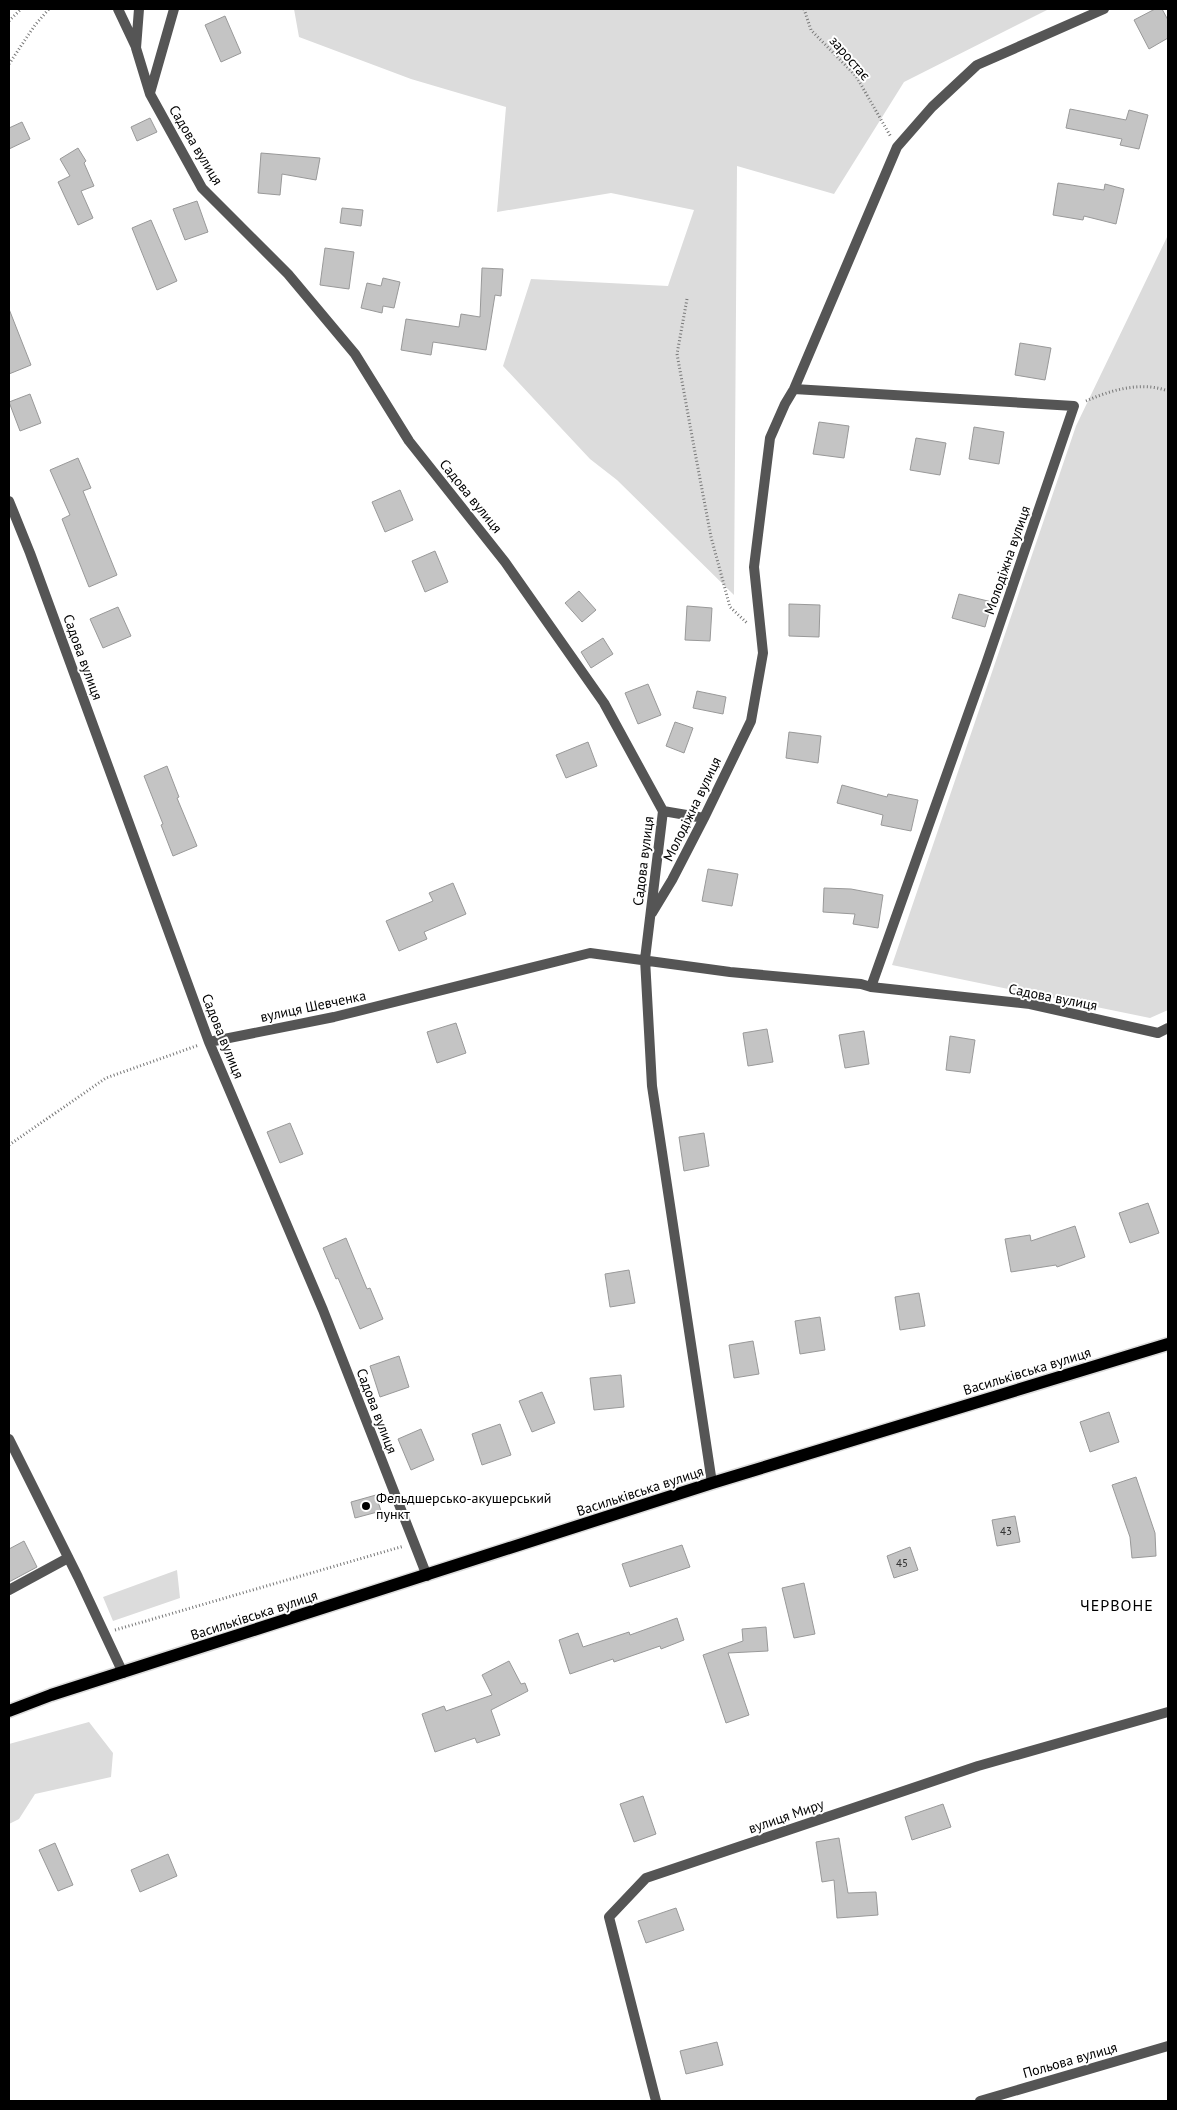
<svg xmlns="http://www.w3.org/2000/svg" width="1177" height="2110" viewBox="0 0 1177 2110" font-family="'PT Sans',sans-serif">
<rect width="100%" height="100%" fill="#fff"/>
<!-- green -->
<path fill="#dcdcdc" d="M294,9h755l-145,73 -70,112 -97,-28 -3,429 -117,-115 -27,-21 -87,-93 28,-87 137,7 26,-76 -83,-17 -114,19 9,-105 -95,-28 -112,-42z
M1168,235v775l-18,8 -258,-53 184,-539z
M177,1570l3,28 -67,23 -10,-24z
M89,1722l24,31 -2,24 -76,17 -16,25 -10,5v-80z"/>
<!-- building -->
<path fill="#c4c4c4" stroke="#999" d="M1155,9h7l6,11v18l-19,11 -15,-29z
M225,16l16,37 -20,9 -16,-37z
M1070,109l56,11 3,-10 19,5 -9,34 -19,-4 2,-6 -56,-11z
M150,118l7,14 -20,9 -6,-14z
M22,122l8,17 -21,10v-21z
M78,148l8,13 -2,2 10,23 -13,5 12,27 -15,7 -20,-43 12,-6 -10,-17z
M261,153l59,5 -4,22 -34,-6 -2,21 -22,-2z
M1058,183l46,7 1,-6 19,5 -8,35 -32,-8 -1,4 -30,-5z
M197,201l11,31 -23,8 -12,-31z
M342,208l21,2 -2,16 -21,-3z
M151,220l26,61 -20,9 -25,-62z
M325,248l29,4 -5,37 -29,-4z
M482,268l21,1 -2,27 -6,-1 -9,55 -53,-8 -2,13 -30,-5 5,-31 53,8 2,-13 19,3z
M383,278l17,4 -6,26 -11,-2 -1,7 -21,-5 6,-25 14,3z
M9,309l22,56 -22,9z
M1020,343l31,5 -6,32 -30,-5z
M30,394l11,29 -21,8 -11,-29z
M819,422l30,4 -5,32 -31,-4z
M974,427l30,5 -5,32 -30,-5z
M916,438l30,5 -6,32 -30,-5z
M78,458l13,30 -8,3 34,84 -28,12 -27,-68 8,-4 -20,-45z
M400,490l13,30 -28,12 -13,-30z
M435,551l13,31 -23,10 -13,-31z
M579,591l17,19 -14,12 -17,-19z
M959,594l33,8 -7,25 -33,-9z
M789,604l31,1 -1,32 -30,-1z
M687,606l25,2 -2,33 -25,-1z
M118,607l13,29 -28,12 -13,-29z
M603,638l10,16 -22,14 -10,-16z
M648,684l13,31 -23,9 -13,-31z
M697,691l29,6 -3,17 -30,-6z
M675,722l18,6 -9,25 -18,-7z
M789,732l32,4 -3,27 -32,-5z
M588,742l9,24 -31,12 -10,-23z
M167,766l12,31 -2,1 20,48 -24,10 -12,-31 2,-1 -19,-48z
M842,785l45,12 1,-3 30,6 -7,31 -30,-6 2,-10 -46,-12z
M708,869l30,5 -6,32 -30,-5z
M453,883l13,31 -42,18 3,7 -28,12 -13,-30 47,-20 -4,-8z
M824,888l27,1 32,6 -5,33 -25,-4 2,-10 -32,-2z
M456,1023l10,30 -29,10 -10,-31z
M767,1029l6,33 -25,4 -5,-33z
M864,1031l5,33 -24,4 -6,-33z
M950,1036l25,4 -5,33 -24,-3z
M290,1123l13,31 -23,9 -13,-31z
M704,1133l5,33 -25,5 -5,-34z
M1148,1203l11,30 -29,10 -11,-30z
M1075,1226l10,31 -28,10 -1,-2 -45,7 -6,-33 25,-4 1,6z
M346,1238l21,51 3,-1 13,31 -23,10 -22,-51 -2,1 -13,-31z
M629,1270l6,33 -25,4 -5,-33z
M919,1293l6,33 -25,4 -5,-33z
M820,1317l5,33 -25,4 -5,-33z
M753,1341l6,33 -25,4 -5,-33z
M399,1356l10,31 -29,10 -10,-31z
M621,1375l3,32 -30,3 -4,-32z
M542,1392l13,31 -23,9 -13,-31z
M1109,1412l10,30 -29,10 -10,-30z
M500,1424l11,31 -29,10 -10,-31z
M421,1429l13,31 -23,10 -13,-31z
M1136,1477l19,56 1,23 -24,2 -2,-21 -18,-52z
M376,1495l5,16 -26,7 -4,-16z
M1015,1516l5,26 -23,4 -5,-26z
M24,1541l13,26 -28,15v-33z
M682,1545l8,22 -60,20 -8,-23z
M910,1547l8,23 -24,8 -7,-22z
M804,1583l11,51 -21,4 -12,-50z
M677,1618l7,22 -23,9 -1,-3 -46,16 -1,-3 -43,15 -11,-34 19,-7 5,14 46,-15 1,3z
M766,1627l2,24 -40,2 21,62 -23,8 -23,-68 40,-14 -1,-12z
M509,1661l12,23 4,-1 3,8 -37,19 9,25 -23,8 -2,-5 -40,14 -13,-38 22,-8 2,5 46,-16 -10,-20z
M643,1796l13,38 -22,8 -14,-38z
M943,1804l8,23 -39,13 -7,-23z
M839,1838l9,55 28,-1 2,23 -41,3 -3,-38 -12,2 -6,-40z
M55,1843l18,42 -15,6 -19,-41z
M168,1854l9,22 -37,16 -9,-22z
M676,1908l8,22 -38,13 -8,-22z
M717,2042l6,23 -37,9 -6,-23z"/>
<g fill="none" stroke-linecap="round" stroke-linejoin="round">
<defs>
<path id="primary" d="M9,1711l42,-16 661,-212 456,-139"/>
</defs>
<!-- primary casing -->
<use href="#primary" stroke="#dbdbdb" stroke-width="15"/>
<!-- path -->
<path stroke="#777" stroke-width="3" stroke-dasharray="1 2.5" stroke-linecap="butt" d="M804,9l7,21 45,46 35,61
M9,21l12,-12
M9,64l26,-39 14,-16
M687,299l-10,55 17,93 17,90 19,70 17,16
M1086,401c25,-11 55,-20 82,-10
M9,1145l97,-67 93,-33
M115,1630l289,-84"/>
<!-- service -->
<path stroke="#555" stroke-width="10" d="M9,1590l59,-32"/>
<!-- minor -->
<path stroke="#555" stroke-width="10" d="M118,9l18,38
M139,9l-3,39 14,46 52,94 86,86 67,80 54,87 96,121 99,141 59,108 -18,148 7,127 60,397
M150,93l24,-84
M794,389l280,17 -88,258 -115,323
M9,501l21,52 179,489 114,268 104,266
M663,811l41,7
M652,913l20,-33 32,-62 47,-97 12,-68 -9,-86 16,-129 15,-34 9,-15 103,-242 35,-40 45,-42 127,-56
M209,1042l125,-25 256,-64 140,19 131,12 10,3 159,17 128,29 10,-5
M9,1439l69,138 45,96
M656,2101l-47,-184 37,-39 332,-112 190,-54
M980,2101l188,-55"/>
<!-- primary -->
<use href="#primary" stroke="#000" stroke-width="12"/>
</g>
<!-- markers -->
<circle fill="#000" stroke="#fff" stroke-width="2" cx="366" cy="1506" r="5"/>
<g text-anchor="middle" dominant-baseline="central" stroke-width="4" stroke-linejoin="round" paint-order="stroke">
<!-- number labels -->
<g font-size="11" fill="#313131">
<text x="1006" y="1531">43</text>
<text x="902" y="1563">45</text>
</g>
<!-- street labels -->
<g font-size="14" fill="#000" stroke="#fff">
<text transform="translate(850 58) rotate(49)">заростає</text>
<text transform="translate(196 145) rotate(59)">Садова вулиця</text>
<text transform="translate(471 496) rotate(51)">Садова вулиця</text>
<text transform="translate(1007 560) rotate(-71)">Молодіжна вулиця</text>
<text transform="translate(83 657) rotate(70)">Садова вулиця</text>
<text transform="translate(692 809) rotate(-64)">Молодіжна вулиця</text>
<text transform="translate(643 861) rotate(-83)">Садова вулиця</text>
<text transform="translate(1053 997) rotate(11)">Садова вулиця</text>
<text transform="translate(313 1006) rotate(-12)">вулиця Шевченка</text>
<text transform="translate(223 1036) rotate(68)">Садова вулиця</text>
<text transform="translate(1027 1371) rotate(-17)">Васильківська вулиця</text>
<text transform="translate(377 1411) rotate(69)">Садова вулиця</text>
<text transform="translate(640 1491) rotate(-18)">Васильківська вулиця</text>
<text transform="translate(254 1615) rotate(-18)">Васильківська вулиця</text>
<text transform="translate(786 1816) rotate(-19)">вулиця Миру</text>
<text transform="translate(1070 2060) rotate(-16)">Польова вулиця</text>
</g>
<!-- poi labels -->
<g font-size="14" fill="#000" stroke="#fff" text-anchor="start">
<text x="376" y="1498">Фельдшерсько-акушерський<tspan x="376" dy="16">пункт</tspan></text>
</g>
<!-- quarter labels -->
<g font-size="16" letter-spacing="1" fill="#000" stroke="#fff">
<text x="1117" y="1605">ЧЕРВОНЕ</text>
</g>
</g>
<!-- border -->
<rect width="1177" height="2110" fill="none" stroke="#000000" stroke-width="20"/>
</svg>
